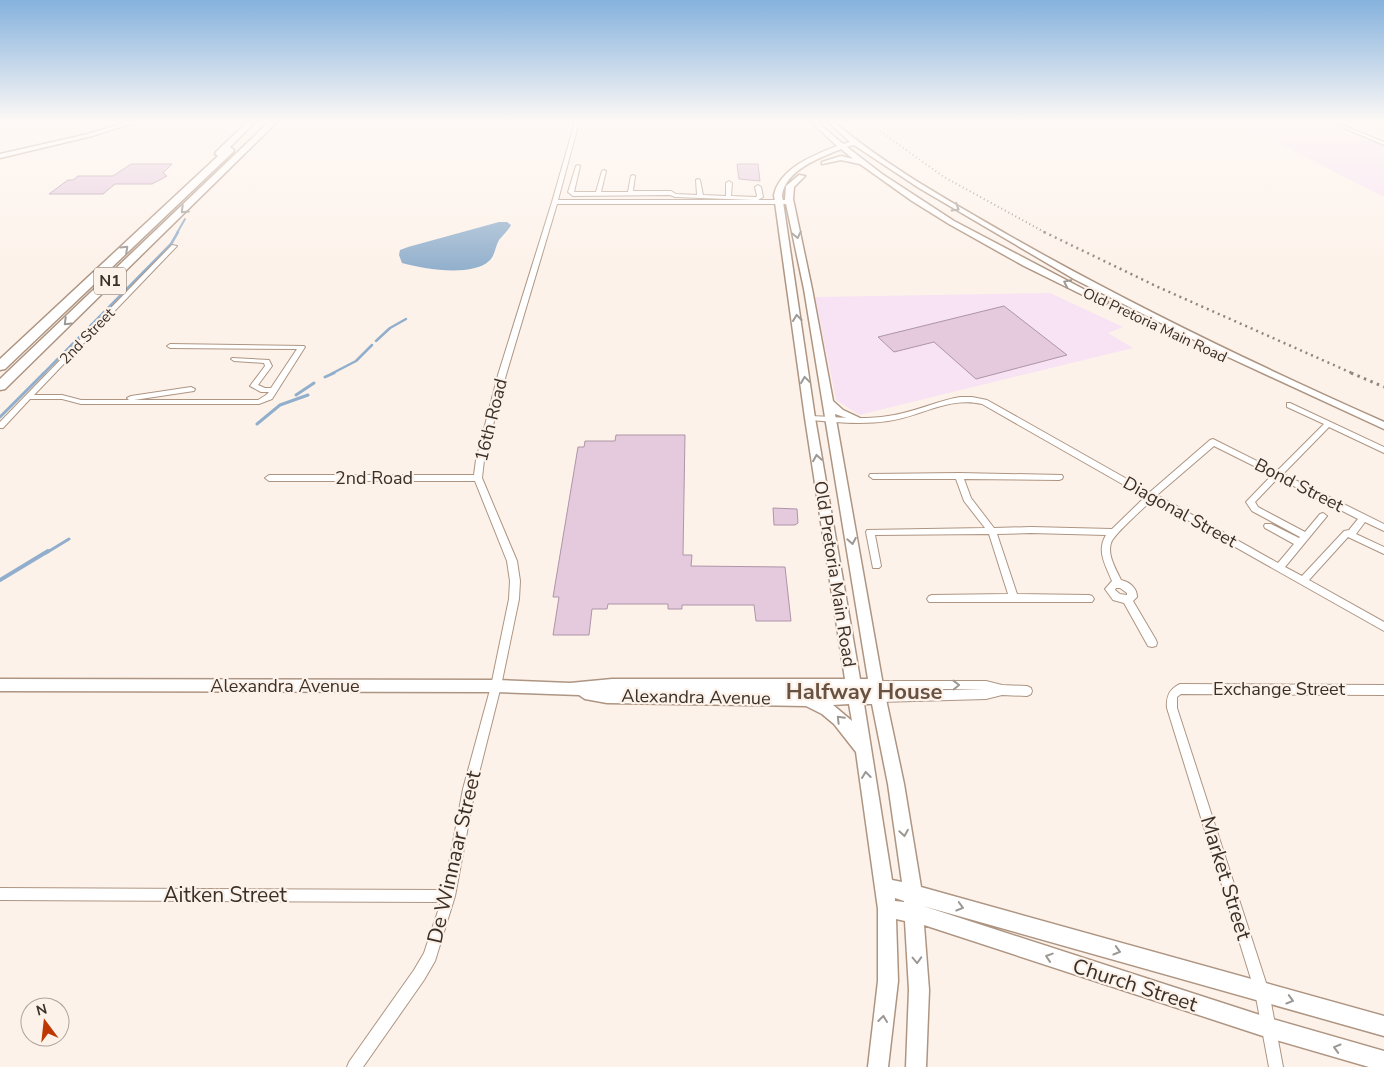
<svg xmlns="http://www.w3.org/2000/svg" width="1384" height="1067" viewBox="0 0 1384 1067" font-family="'Nunito Sans',sans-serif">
<rect width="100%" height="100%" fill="#fdf2ea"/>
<!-- industrial -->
<path fill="#f7e3f3" d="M1236,122h91l57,24v51z
M1050,293l73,34 -15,6 25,15 -274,67 -23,-15 -21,-103z"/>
<!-- water -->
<path fill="#91afcc" d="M499,222h8l4,3c-3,6 -8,10 -12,15 -4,7 -4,16 -10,21 -17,16 -66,8 -87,2l-3,-8 1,-5 8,-3z"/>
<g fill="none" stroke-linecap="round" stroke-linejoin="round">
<!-- stream-far3 -->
<path stroke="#91afcc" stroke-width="2" d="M177,233l8,-14"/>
<!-- stream-far2 -->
<path stroke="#91afcc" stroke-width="2.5" d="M113,289h14
M376,341l14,-13 16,-9
M43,374l128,-130 7,-12
M331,374l25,-13 16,-16"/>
<!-- stream-far1 -->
<path stroke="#91afcc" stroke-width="3" d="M325,377l9,-4
M296,395l18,-12
M0,417l44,-44
M257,424l23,-19 28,-10
M46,553l23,-14"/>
<!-- stream -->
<path stroke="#91afcc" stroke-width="4" d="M0,580l48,-29"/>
</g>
<!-- building -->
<path fill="#e5c9dd" stroke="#ae95a7" d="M131,164h41l-9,9 4,3 -15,8h-37l-12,10h-54l19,-14h5l5,-4h35z
M737,164h21l2,17 -21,-2z
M1004,306l63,49 -91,24 -42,-37 -40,10 -16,-15z
M616,435h69l-2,120h9l-1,11 94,1 6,54h-35l-2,-16h-72v4h-14v-5h-60l-1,5h-15l-3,26h-36l6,-38h-6l25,-150h6l1,-6h30z
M773,508l24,1 1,14 -3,2h-21z"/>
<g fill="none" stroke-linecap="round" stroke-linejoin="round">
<defs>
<path id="minor" d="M575,122h4l-21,78h196l-79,-3 -5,-2 -97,1 -5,-4 8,-26 2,-1 2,1 -6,26h22l6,-21 2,-1 2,1 -5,21h27l3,-16 2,-1 2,1 -2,15h38l5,3 21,1 -1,-15 2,-1 2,1 3,15 23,1v-13l3,-2 3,2 -1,13 25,1 1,-1 -2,-9 3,-2 3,2 2,10 -5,3h32l3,2 -3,2h-233l-51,171 -22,85 -2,18 35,83 3,20 -1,18 -18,87 -26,103 -20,107 -20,65 -11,19 -61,87h-16l2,-5 65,-92 10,-17 17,-51 -441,-2v-12l444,2 19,-101 28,-103 18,-87 1,-18 -3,-20 -32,-80h-206l-4,-3 4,-3h205l2,-15 22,-85 54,-173z
M1330,122h5l49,20v3z
M172,245l5,1 -143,149h28l19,5h48l-2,-2 4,-2 60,-9 4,2 -1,2 -60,9h124l8,-5 3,-3h-8l-11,-6 15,-20 -1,-3 -30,-2 -3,-2 1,-1 37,2 3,6 -14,19 7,3h6l26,-39 -127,-1 -3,-2 3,-2 134,2 1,1 -33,52 -13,5h-178l-19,-5h-32l-27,29h-3v-6z
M960,397h12l15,3 163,92 60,-52 3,-1 64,32 47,-47 -37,-17v-4h3l94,44v6l-55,-26 -46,47 101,50v7l-19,-9 -9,12 28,13v7l-36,-17 -39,43 75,42v9l-232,-131c-8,8 -39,35 -41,43 -4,12 5,26 10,37 9,2 16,8 16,17l-4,4 23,39 1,3 -1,3 -4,1 -4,-1 -24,-43 -11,-3 -8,-11 7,-8c-6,-15 -16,-30 -6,-46l-75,-2 -34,1 20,60 72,1 3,1 2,3 -2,3h-163l-2,-3 2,-3 3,-1 76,-1 -19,-60 -114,1 6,31 -2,2h-6l-7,-36 1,-2 118,-2 -21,-27 -8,-22h-83l-4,-3 1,-2 89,-1 103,2 1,2 -1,2 -3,1 -95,-1 7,19 23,30 37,-1 81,2 33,-32 -163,-93c-34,-8 -62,13 -94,17 -26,4 -53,1 -78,-1l-4,-2 4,-2c26,1 53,4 78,0 25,-3 48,-15 72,-19zM1214,446l58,29 -26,27 6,9 48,26 -1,1 -28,-14h-6l-1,2 1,2 29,16 -16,19 -121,-68zM1278,478l80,41 -9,11 -5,1 -42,45 -17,-9 42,-51 -4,-3 -3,1 -15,18 -47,-25 -3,-5zM1116,588h4l7,5v2l-7,-1 -5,-4z
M876,681h110l16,4 25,1 4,2 1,3 -1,3 -4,2 -25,-1 -16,4 -107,3 -4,-2 -1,-3 1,-3 4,-2 105,-3h-108l-4,-1 -1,-3 1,-3z
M1180,684l204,1v10l-203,-1 -4,3v11l92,284 14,75h-14l-14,-75 -88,-284c-1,-11 2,-19 13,-24z"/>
<path id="tertiary" d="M128,122h8l-44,14 -92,22v-4l88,-20z"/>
<path id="secondary" d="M811,122h6l26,22 7,-2 -22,-20h6c52,44 114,78 174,113 121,69 248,130 376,187v7l-158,-73 -152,-77 -155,-91 -65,-43 -7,2 35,27 72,47 154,81 -4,3 -3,-1 -77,-38 -75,-42 -37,-23 -52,-37 -19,-4 -19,4v-2l19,-6 12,3 -12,-10c-22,9 -55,21 -59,46l33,223 45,261h8l-64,-390 -19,-90 1,-13 13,-11 6,1 -11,11 -1,12 19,90 21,112 10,9 17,8 -5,3 -20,-7 48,271 21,99 17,103 463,129v20l-461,-130 346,112 115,33v16h-15l-100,-29 -345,-113 5,65 -3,77h-20l3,-77 -4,-69 -9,-2 2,62 -10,86h-20l10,-86v-72l-22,-157 -22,-28 -12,-10 -16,-8 -199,-3 -22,-4 -6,-4 -83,-3 -496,-1v-12l496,1 74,3 42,-4h233l-40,-261 -31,-223c6,-27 40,-40 63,-49zM849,704l3,17 -19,-16zM864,704h8l16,80 14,98 -10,-2zM895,898l9,3v1l-9,-1z"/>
<path id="motorway" d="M247,122h8l-25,25 4,3 -1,2 -228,217 -5,1v-11l218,-203 -3,-2 1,-2z
M269,122h8l-272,267 -5,1v-11z"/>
</defs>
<!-- minor casing -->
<use href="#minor" stroke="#ae9582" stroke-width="2"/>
<!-- tertiary casing -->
<use href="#tertiary" stroke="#ae9582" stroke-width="3"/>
<!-- secondary casing -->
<use href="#secondary" stroke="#ae9582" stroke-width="3"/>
<!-- motorway casing -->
<use href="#motorway" stroke="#ae9582" stroke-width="3"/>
<!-- minor -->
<use href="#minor" fill="#fff" fill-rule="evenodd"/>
<!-- tertiary -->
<use href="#tertiary" fill="#fff" fill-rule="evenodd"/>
<!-- secondary -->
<use href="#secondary" fill="#fff" fill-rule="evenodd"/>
<!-- motorway -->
<use href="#motorway" fill="#fff" fill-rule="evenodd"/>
<!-- rail-far2 -->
<path stroke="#91867e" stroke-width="2" stroke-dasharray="1 3" stroke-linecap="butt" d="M867,122l77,55 102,56"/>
<!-- rail-far1 -->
<path stroke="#91867e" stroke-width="2.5" stroke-dasharray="2 4" stroke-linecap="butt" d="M1044,232l114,55 196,87"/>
<!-- rail -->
<path stroke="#91867e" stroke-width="3" stroke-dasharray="2.5 4.5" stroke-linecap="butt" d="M1351,373l33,14"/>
</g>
<!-- one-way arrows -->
<defs><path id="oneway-chevron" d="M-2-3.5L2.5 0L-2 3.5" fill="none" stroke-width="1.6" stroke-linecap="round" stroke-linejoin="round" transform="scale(1.25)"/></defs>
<g stroke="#9c9894">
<use href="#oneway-chevron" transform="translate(956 208) rotate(31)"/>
<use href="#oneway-chevron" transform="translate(184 210) rotate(136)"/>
<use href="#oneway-chevron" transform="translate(797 235) rotate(78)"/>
<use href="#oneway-chevron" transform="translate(125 249) rotate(-43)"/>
<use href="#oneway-chevron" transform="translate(1067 283) rotate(-154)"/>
<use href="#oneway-chevron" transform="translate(797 318) rotate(-97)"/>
<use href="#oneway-chevron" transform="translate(67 322) rotate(136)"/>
<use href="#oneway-chevron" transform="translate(805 380) rotate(-98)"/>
<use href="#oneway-chevron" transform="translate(817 458) rotate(-99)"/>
<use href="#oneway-chevron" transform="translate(852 541) rotate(80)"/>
<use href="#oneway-chevron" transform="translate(956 685) rotate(-1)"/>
<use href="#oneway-chevron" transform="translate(840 719) rotate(-135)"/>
<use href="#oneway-chevron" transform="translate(866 775) rotate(-97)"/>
<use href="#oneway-chevron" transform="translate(904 833) rotate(81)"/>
<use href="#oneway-chevron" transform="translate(960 907) rotate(16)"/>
<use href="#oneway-chevron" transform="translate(1117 951) rotate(16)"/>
<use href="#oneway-chevron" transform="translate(1049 957) rotate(-162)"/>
<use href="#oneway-chevron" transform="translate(917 960) rotate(88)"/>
<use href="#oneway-chevron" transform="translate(1290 1000) rotate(16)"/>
<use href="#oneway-chevron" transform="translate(883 1019) rotate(-83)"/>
<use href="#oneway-chevron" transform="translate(1337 1048) rotate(-164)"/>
</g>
<!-- sky -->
<linearGradient id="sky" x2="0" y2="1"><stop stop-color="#85b2dd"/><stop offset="0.45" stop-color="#fef9f6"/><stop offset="1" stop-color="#fef9f6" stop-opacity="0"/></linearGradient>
<rect width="1384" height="271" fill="url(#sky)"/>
<g text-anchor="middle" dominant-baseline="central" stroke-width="4.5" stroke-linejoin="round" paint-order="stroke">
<!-- far-street labels -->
<g font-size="15" fill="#3a3028" stroke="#fdf2ea">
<text transform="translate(1155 325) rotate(25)">Old Pretoria Main Road</text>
<text transform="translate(87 336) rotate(-46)">2nd Street</text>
</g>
<!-- shield labels -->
<rect fill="#fdf2ea" stroke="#746a62" stroke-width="1" x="94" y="267.5" width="32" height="27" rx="4"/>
<g font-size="16" font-weight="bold" fill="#3a3028">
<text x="110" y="281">N1</text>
</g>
<!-- street labels -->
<g font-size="18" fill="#3a3028" stroke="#fdf2ea">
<text transform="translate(491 420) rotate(-76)">16th Road</text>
<text x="374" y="478">2nd Road</text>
<text transform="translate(1299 485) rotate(27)">Bond Street</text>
<text transform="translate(1180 512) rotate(29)">Diagonal Street</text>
<text transform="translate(835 574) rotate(81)">Old Pretoria Main Road</text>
<text x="285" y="686">Alexandra Avenue</text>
<text x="1279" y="689">Exchange Street</text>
<text transform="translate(696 697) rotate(1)">Alexandra Avenue</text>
</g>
<!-- near-street labels -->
<g font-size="21" fill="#3a3028" stroke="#fdf2ea">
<text transform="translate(454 857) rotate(-77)">De Winnaar Street</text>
<text transform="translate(1226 878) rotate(73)">Market Street</text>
<text x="225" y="895">Aitken Street</text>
<text transform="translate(1135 985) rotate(18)">Church Street</text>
</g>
<!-- district labels -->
<g font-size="22" font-weight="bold" fill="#685241" stroke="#fdf2ea">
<text x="864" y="692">Halfway House</text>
</g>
</g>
<!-- north arrow -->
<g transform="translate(45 1022) rotate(345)"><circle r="24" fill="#fdf2ea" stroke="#afa49c"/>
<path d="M0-4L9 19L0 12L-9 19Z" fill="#be3602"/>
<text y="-8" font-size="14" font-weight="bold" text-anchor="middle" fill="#3a3028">N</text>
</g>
</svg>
